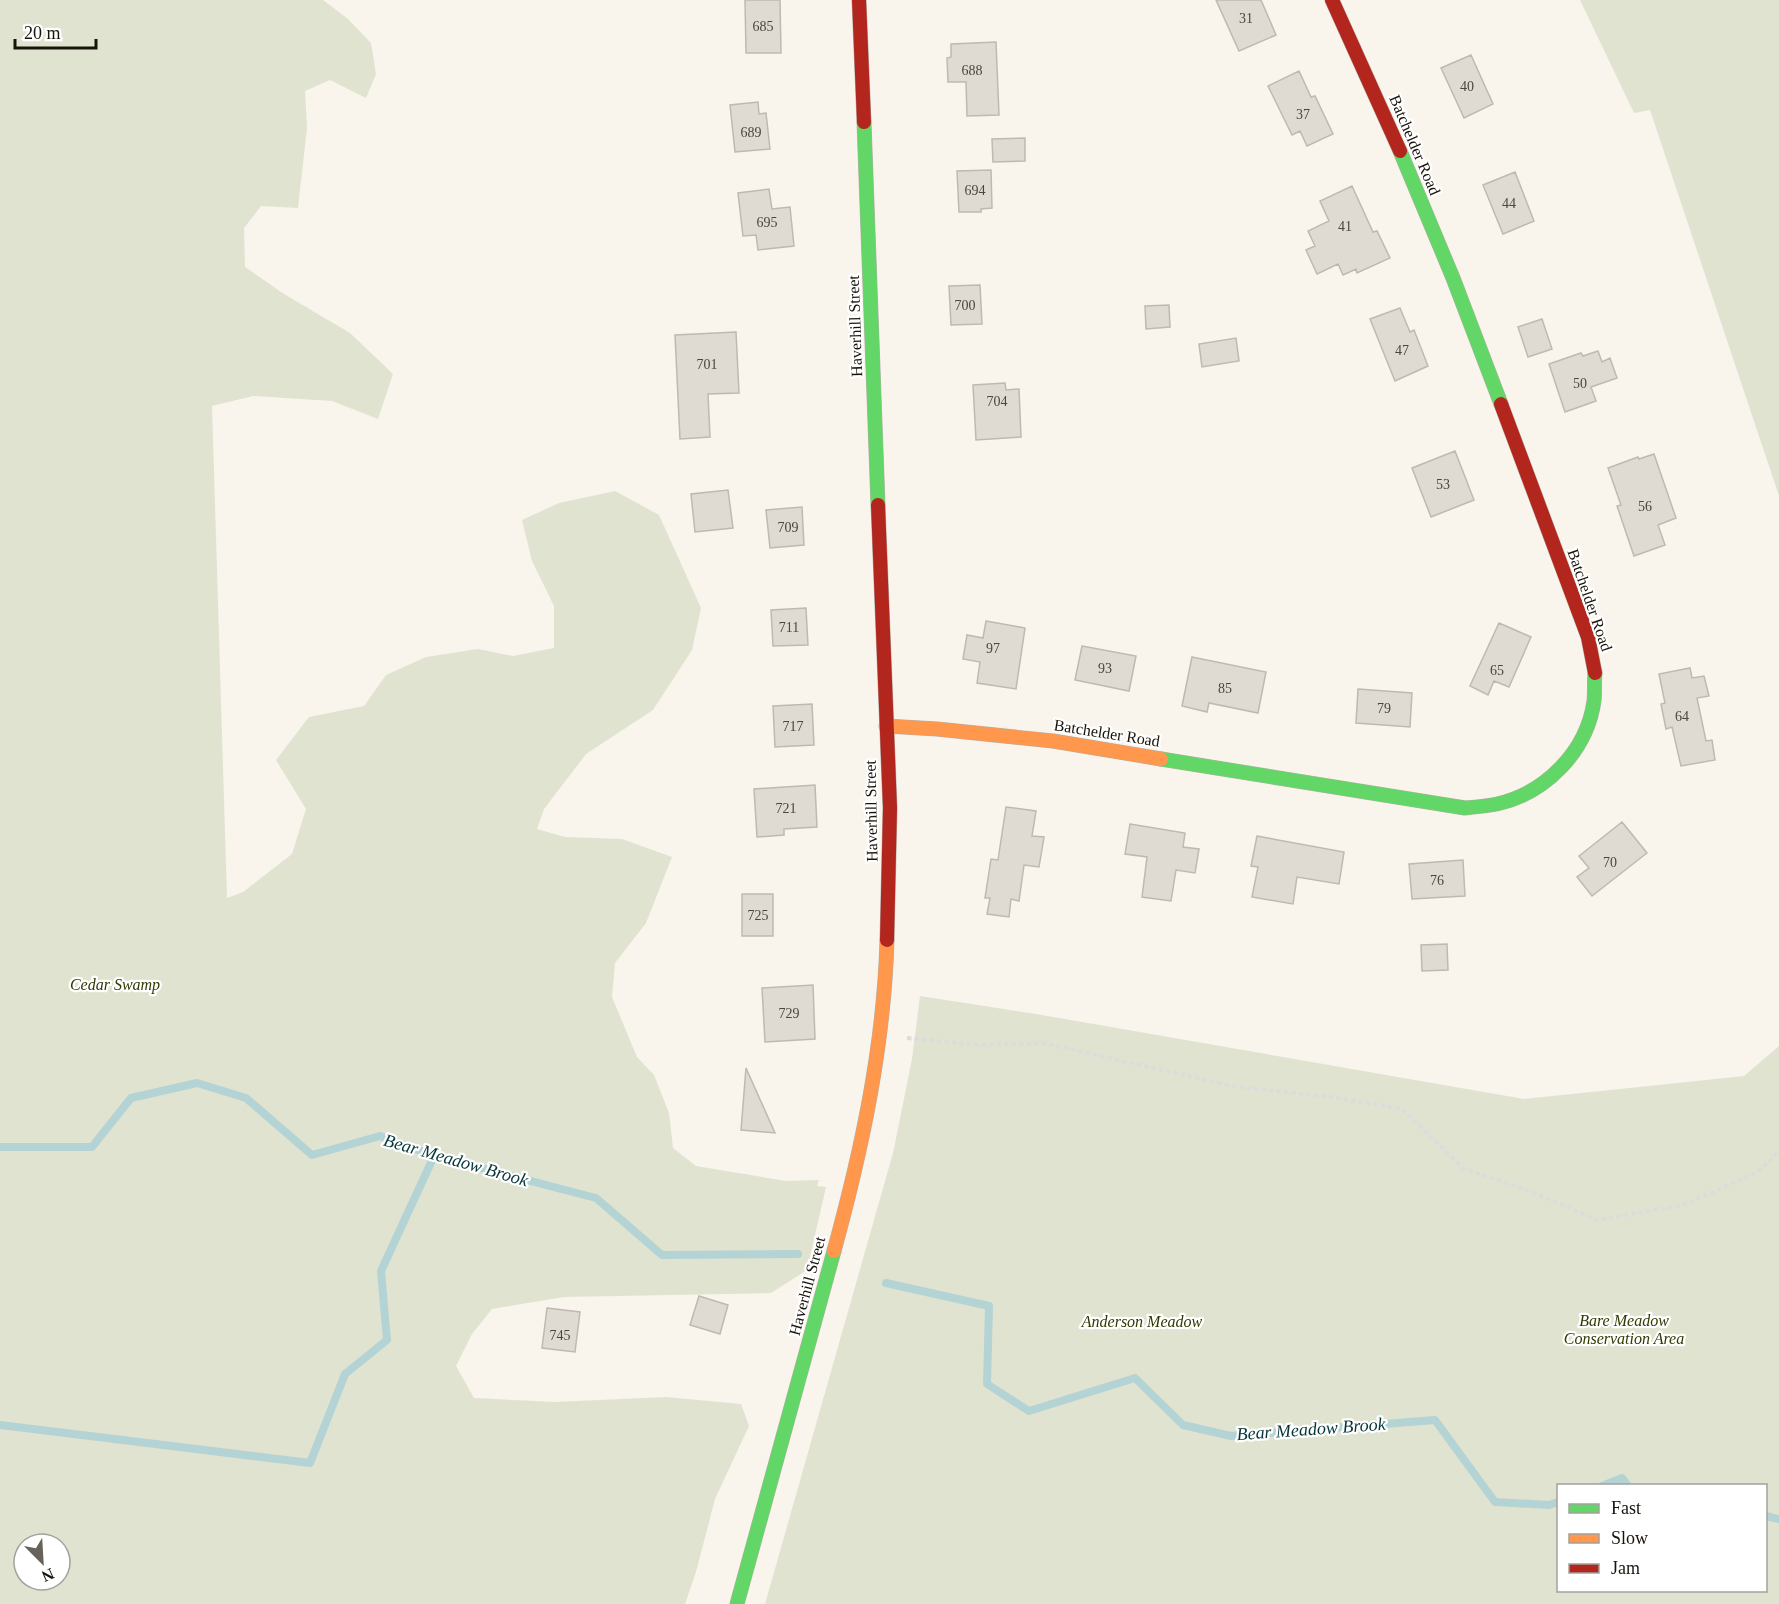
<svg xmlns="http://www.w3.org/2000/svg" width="1779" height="1604" viewBox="0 0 1779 1604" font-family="'Times New Roman',serif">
<rect width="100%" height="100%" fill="#f9f4ec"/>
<!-- green -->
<path fill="#e1e3d1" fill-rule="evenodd" d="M0,0h323l25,19 23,24 5,31 -10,24 -36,-18 -25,11 2,37 -9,80 -37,-2 -17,22 1,39 39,27 66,39 43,41 -15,45 -46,-18 -79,-5 -41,10 15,492 16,-6 49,-38 14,-45 -30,-49 33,-43 55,-11 22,-31 40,-18 52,-8 35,7 41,-8v-42l-22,-45 -10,-41 37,-17 56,-12 44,24 42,93 -9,42 -39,60 -67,44 -42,55 -7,20 28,8 57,2 50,18 -26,66 -31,40 -3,34 25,60 17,18 15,38 4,35 23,18 90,15 33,-1 -2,6 9,1 -19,83 -36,23 -207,4 -72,12 -20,25 -16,32 18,32 81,4 111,-5 75,7 8,22 -34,73 -19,73 -11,32h-685zM24,1544h36v36h-36z
M1580,0h199v496l-129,-386 -16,3z
M920,996l116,18 488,85 220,-23 35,-30v558h-1014l128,-451 19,-94zM1558,1486h208v104h-208z"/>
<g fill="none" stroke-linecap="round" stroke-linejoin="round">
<!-- stream -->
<path stroke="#b4d3d4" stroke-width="8" d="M0,1147h92l39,-49 66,-15 49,15 66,57 68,-19 54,20 162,42 66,57 136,-1
M886,1283l103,23 -2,78 42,27 106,-33 48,47 48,11 204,-16 60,82 54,3 9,-3
M0,1425l310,38 35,-89 42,-34 -6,-69 53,-115
M1602,1486l20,-8 6,8
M1766,1516l13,3"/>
</g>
<!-- building -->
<path fill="#dfdad2" stroke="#beb9b1" stroke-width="1.5" d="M745,0h35l1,53h-35z
M1216,0h45l15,35 -37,16z
M996,42l3,73 -32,1 -1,-34h-18l-1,-24 4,-1v-13z
M1471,55l22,49 -29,14 -23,-50z
M1299,71l12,26 4,-1 18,38 -26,12 -7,-15 -8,4 -24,-49z
M758,102l1,12 7,-1 4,36 -35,3 -5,-47z
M1025,138v23l-32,1 -1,-23z
M991,170l1,38 -11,1v3h-22l-2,-41z
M1515,172l19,49 -31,13 -20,-49z
M1352,186l21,46 4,-1 13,27 -33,15 -1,-4 -13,6 -5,-11 -21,10 -11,-24 9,-4 -7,-15 21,-10 -9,-20z
M769,189l3,20 18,-2 4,39 -36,4 -2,-15 -13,1 -5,-43z
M980,285l2,39 -31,1 -2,-39z
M1169,305l1,22 -24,2 -1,-23z
M1400,308l10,24 4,-2 14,36 -33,15 -25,-62z
M1542,319l10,30 -24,8 -10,-30z
M736,332l3,61 -31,1 2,43 -30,2 -5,-104z
M1236,338l3,23 -37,6 -3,-23z
M1598,351l4,11 8,-4 7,20 -26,9 5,14 -31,11 -16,-48 32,-11 2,3z
M1005,383l1,7 13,-1 2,48 -45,3 -3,-55z
M1455,451l19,49 -43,17 -19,-49z
M1654,454l22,64 -18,7 7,20 -31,11 -17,-50 4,-1 -13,-37 30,-11 1,2z
M728,490l5,38 -38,4 -4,-38z
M802,507l2,38 -34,3 -4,-38z
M806,608l2,37 -35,1 -2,-36z
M986,621l39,7 -9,61 -39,-6 3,-21 -17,-3 4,-24 16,3z
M1499,623l32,14 -22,50 -15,-6 -6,14 -18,-9z
M1082,646l54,10 -7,35 -54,-11z
M1192,657l74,15 -8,41 -49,-10 -2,9 -25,-6z
M1690,668l2,10 12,-2 5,20 -12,2 9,43 6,-1 3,20 -34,6 -9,-39 -6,2 -5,-25 4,-1 -6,-29z
M1358,689l54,4 -2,34 -54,-4z
M812,704l2,41 -39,2 -2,-41z
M815,785l2,42 -33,2v6l-27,2 -3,-48z
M1006,807l30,4 -4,25 12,1 -5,30 -15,-2 -5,36 -8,-2 -2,18 -22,-3 3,-16h-5l6,-39 7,1z
M1622,822l25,31 -55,43 -15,-19 12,-9 -10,-12z
M1130,824l55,9 -2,14 16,2 -4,24 -19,-3 -5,31 -29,-4 5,-40 -22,-3z
M1257,836l87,16 -5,32 -42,-7 -4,27 -41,-7 6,-30 -7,-1z
M1463,860l2,36 -53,3 -3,-35z
M742,894h31v42h-31z
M1447,944l1,26 -26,1 -1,-26z
M813,985l2,54 -50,3 -3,-54z
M746,1068l29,65 -34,-3z
M699,1296l29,9 -8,29 -30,-9z
M547,1308l33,4 -5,40 -33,-4z"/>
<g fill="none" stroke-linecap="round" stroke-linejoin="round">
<defs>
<path id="fast" d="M864,122l14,383
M1400,151l53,127 48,126
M1161,759l304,49c11,-1 22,-2 32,-4 49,-11 90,-53 97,-103 1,-9 0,-19 1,-28
M737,1604l97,-353"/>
<path id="slow" d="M886,726l51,3 116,12 108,18
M834,1251c28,-102 50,-205 53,-311"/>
<path id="jam" d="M859,0l5,122
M1332,0l68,151
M1501,404l87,233 7,36
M878,505l12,303 -3,132"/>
</defs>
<!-- fast casing -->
<use href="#fast" stroke="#b5b0a8" stroke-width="15"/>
<!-- slow casing -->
<use href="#slow" stroke="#b5b0a8" stroke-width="15"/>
<!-- jam casing -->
<use href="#jam" stroke="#b5b0a8" stroke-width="15"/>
<!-- path -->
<path stroke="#dedcda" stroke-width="4" stroke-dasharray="4.5 3" stroke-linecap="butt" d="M907,1038l74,7 62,-2 194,44 95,10 70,12 61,59 69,24 65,28 86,-15 75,-33 21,-21"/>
<!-- fast -->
<use href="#fast" stroke="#63d668" stroke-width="14"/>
<!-- slow -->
<use href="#slow" stroke="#ff974d" stroke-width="14"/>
<!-- jam -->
<use href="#jam" stroke="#b3261e" stroke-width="14"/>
</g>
<g text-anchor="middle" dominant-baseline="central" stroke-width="4.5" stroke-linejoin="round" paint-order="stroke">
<!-- number labels -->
<g font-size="14" fill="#4a463d">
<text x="1246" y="18">31</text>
<text x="763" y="26">685</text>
<text x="972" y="70">688</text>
<text x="1467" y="86">40</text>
<text x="1303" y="114">37</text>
<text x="751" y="132">689</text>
<text x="975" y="190">694</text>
<text x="1509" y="203">44</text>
<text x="767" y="222">695</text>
<text x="1345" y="226">41</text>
<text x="965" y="305">700</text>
<text x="1402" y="350">47</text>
<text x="707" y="364">701</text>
<text x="1580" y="383">50</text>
<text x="997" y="401">704</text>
<text x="1443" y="484">53</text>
<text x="1645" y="506">56</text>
<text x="788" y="527">709</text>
<text x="789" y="627">711</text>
<text x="993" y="648">97</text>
<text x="1105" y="668">93</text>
<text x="1497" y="670">65</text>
<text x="1225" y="688">85</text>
<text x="1384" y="708">79</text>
<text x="1682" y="716">64</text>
<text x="793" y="726">717</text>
<text x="786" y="808">721</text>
<text x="1610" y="862">70</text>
<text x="1437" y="880">76</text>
<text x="758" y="915">725</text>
<text x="789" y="1013">729</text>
<text x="560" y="1335">745</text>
</g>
<!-- street labels -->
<g font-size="16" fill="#19140b" stroke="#fff">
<text transform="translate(1415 145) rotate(67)">Batchelder Road</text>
<text transform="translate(855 326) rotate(-92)">Haverhill Street</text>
<text transform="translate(1590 600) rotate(71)">Batchelder Road</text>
<text transform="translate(1107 733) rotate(9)">Batchelder Road</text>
<text transform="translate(871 811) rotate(-91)">Haverhill Street</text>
<text transform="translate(807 1286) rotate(-75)">Haverhill Street</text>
</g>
<!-- park labels -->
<g font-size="16" font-style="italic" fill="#2f3a00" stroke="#fff">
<text x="115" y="984">Cedar Swamp</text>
<text x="1624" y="1320">Bare Meadow<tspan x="1624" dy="18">Conservation Area</tspan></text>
<text x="1142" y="1321">Anderson Meadow</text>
</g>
<!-- water labels -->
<g font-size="18" font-style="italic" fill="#063539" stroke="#fff">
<text transform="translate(456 1160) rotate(16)">Bear Meadow Brook</text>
<text transform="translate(1311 1429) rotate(-4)">Bear Meadow Brook</text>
</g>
</g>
<!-- legend -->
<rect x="1557" y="1484" width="210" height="108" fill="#ffffff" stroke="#a3a19d" stroke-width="1.5"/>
<rect x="1569" y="1504" width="30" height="9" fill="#63d668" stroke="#a3a19d" stroke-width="1.5"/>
<text x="1611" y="1514" font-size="18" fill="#19140b">Fast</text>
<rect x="1569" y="1534" width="30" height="9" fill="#ff974d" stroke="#a3a19d" stroke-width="1.5"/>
<text x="1611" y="1544" font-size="18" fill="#19140b">Slow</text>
<rect x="1569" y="1564" width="30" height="9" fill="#b3261e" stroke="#a3a19d" stroke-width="1.5"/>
<text x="1611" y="1574" font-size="18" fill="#19140b">Jam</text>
<!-- north arrow -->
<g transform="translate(42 1562) rotate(156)"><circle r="28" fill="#ffffff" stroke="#a3a19d" stroke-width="1.5"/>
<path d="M0-4.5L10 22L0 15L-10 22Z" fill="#67625a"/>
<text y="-9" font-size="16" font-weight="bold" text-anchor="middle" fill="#19140b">N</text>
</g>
<!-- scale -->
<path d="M15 39v9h81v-9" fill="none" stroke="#19140b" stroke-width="3"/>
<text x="24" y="39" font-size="18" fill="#19140b" stroke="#ffffff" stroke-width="4.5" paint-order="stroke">20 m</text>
</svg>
